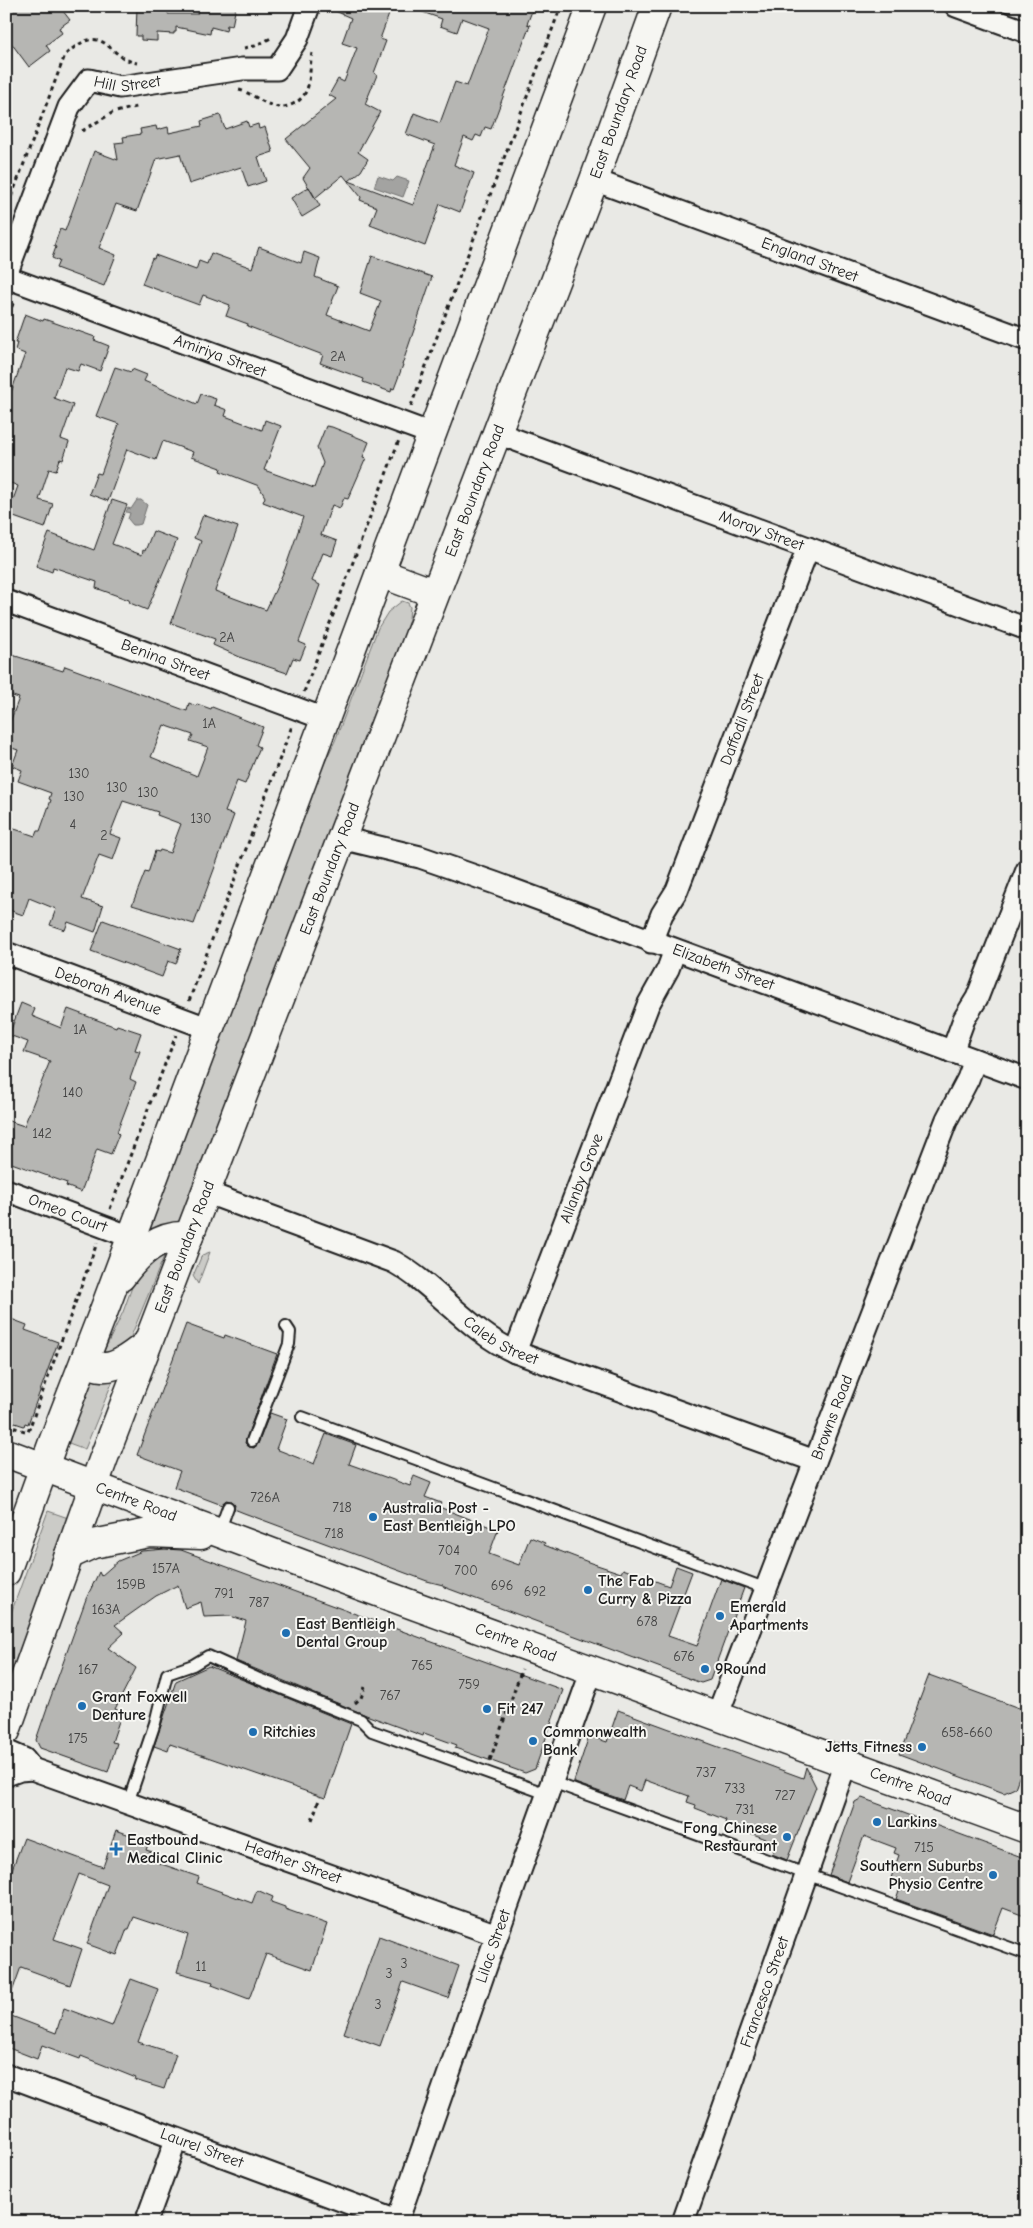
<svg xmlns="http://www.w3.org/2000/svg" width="1033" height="2228" viewBox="0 0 1033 2228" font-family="'Comic Neue',sans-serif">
<rect width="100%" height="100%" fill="#e9e9e5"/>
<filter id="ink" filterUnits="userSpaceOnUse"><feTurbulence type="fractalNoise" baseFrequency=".02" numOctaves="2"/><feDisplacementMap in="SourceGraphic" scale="10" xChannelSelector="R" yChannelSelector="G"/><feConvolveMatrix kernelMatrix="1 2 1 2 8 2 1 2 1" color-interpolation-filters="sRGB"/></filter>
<g filter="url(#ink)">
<!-- green -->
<path fill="#cbcbc7" stroke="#747472" d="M402,601l6,2 2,4 -2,23 -225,593 -39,18 157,-429 34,-71 43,-113 10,-16z
M167,1249l-42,102 -23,4 21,-43 13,-36z
M210,1252l-12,32 -5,-8 9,-21z
M116,1373l-31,76 -19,-7 23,-65z
M48,1511l23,8 -65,184v-76z"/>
<!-- water -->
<path fill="#a3a3a1" stroke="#6d6d6c" d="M378,176l15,5 4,-4 12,4 -6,16 -29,-10z
M137,500h4l6,5 -6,19 -4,1h-4l-5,-6 2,-6 -4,-1 2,-4 3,1z"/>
<!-- building -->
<path fill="#b6b6b3" stroke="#1c1c1c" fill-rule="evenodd" d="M6,6h53l11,14 -11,8 3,5 -16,12 4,6 -21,16 -23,-31z
M137,6h31v8h29l1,-8h38l-4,20 -5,-1 -1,6 -15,-4 -1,7 -34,-7v5h-2v2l-17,-1v8l-16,-1v-4h-5z
M324,6h68l-12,33 6,2 -12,32 3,2 -12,29 15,8 -22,40 10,7 -7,12 -12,10 64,24 22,-60 -29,-11 8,-21 26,10 15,-41 12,4 22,-58 -27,-10 -5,14 -17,-6 2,-7 -31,-11 1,-2h122l-7,18 3,1 -39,104 -6,-2 -4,10 -5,-2 -3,6 -9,-4 -10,28 20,8 -14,39 -20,-8 -15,42 -55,-21 7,-18 -17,-7 1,-3 -18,-22 -28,23 -12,-20 7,-10 -24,-29 50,-40 -7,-4 9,-16 6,3 13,-34 -15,-5 9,-25z
M220,115l5,14 22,-8 2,6 9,-3 1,5 6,-2 8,25 -15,5 8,24 -18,6 -7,-20 -52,17 -9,-30 -24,5 -19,52 -21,-7 -17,44 17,7 -12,31 -48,-18 3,-7 -7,-3 4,-11 -2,-1 6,-17 5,2 29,-80 24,9 -3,-17 9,-1 -1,-5 18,-3 -1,-5 16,-3 1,4 11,-3 1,6 33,-7 -1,-5z
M309,187l11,19 -18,11 -11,-19z
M259,247l42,16 3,-11 16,6 -5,19 23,9 -11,29 42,16 12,-30 -21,-8 12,-37 60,21 -30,88h1l-9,24 -2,-1 -1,4 -28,-10 1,-3 -44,-16 3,-8 -76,-29 1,-2 -22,-8 4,-11 -27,-10 -4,10 -57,-21 10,-26 2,1 1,-4 41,15 3,-9 8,3 4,-11 41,15z
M25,314l18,7 1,-2 51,18 -1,3 15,6 -9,25 -19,-7 -3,7 -13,-4 -11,31 19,7 -12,34 8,3 -6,18 -3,-1 -4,12 -7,-2 -10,31 14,4 -8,24 -34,-12 2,-7 -3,-1 8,-22 -12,-5v-75l19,-52 -10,-4 2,-7h-2z
M115,367l16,5 1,-3 15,6 -3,6 53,23 4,-10 15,5 -2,6 13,5 -2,6 37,14 3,-10 16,6 -17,44 50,18 9,-25 -6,-15 9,-22 6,1 37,15 -6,15 3,1 -18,41 -4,-1 -4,10 -8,-3 -11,30 16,6 -5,15 -9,-3 -11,28 8,4 -21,57 7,3 -6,15 -7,-2 -6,15 -45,-15 -29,-13 2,-6 -44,-16 30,-82 -7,-3 9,-23 35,12 -23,64 51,19 19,-41 18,-52 -40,-15 2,-5 -6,-11 -39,-15 1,-3 -30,-11 2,-5 -30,-11 -7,19 -29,-11 -19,52 -19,-7 8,-21 4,1 18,-50 -23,-8z
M112,500l15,5 -15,39 30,11 1,-5 2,1 8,-20 24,9 -30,70 -17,-7 -1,-3 -33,-12 1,-6 -44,-15 -1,5 -16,-6 13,-33 45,17z
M6,653l57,18 2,-5 122,45 2,-8 7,3 1,-2 14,5 1,-2 51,20 -7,18 4,2 -15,37 -8,-3 -12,31 9,3 -40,109 -62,-19 13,-33 3,1 7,-22 4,1 1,-2 10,3 11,-29 -24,-9 1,-3 -35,-11 -13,33 11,4 -8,22 -14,-5 -17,44 21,7 -8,26 -27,-10 -3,8 -15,-5 6,-16 -27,-11 -6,17 -17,-6v-83l29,10 2,-5h3l11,-31 -2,-1 2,-6 -33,-12 4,-11 -10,-4 6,-16 -12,-4v-13l13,-35 -13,-4zM164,725l29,10 -3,6 18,6 -11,29 -46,-19z
M103,920l78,29 -5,15 -8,-3 -6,16 -71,-26z
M21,1003l14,6 -3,7 29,12 7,-19 48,18 1,-2 24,8 -6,17 5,1 -10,28 6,3 -19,50 2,2 -8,20 -14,-5 -16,43 -15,-6 1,-3 -61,-22v-41l18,6 26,-65 -26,-9 4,-10 -19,-7z
M6,1317l21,8 -2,5 33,12 -30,82 -3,-1 -1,3 -18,-6z
M186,1324l38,14 1,-3 52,19 -31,85 -1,4 4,4 5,1 4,-4 12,-31 17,6 -11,30 38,15 12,-30 30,11 -7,19 61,22 4,-10 17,7 -6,14 16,6 -2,4 59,23 -9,24 30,11 11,-28 15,6 -1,2 47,18 30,10 2,-4 46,17 7,-20 16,6 -24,64 29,10 24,-67 23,9 -34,92 -9,3 -257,-96 -1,-2 -16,-4 -183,-68 -10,-4 1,-4 -4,-4 -5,-1 -4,5 -48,-18 6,-16 -43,-16z
M165,1549l16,1 382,140 -28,79 -10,4 -70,-25 2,-3 -33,-12 -1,3 -57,-21 -130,-54 10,-40 -16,-5 -26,1 -3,-15 -16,6 -7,-23 -22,11 -41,29 9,8 -16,15 28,20 -21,41 7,3 -10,30 5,1 -9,29 -68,-24 -4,-8 13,-38 37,-103 13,-27 2,4 17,-15 24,-10z
M209,1666l142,58 -26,74 -155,-54 -2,7 -14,-5 22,-65z
M929,1675l98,36v44l-12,33 -11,5 -105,-39z
M618,1710l185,68 3,-11 10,20 -29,73 -15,-6 4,-11 -51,-20 1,-3 -31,-12 1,-3 -9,-3 2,-6 -44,-16 -4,11 -13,-5 -5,14 -48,-17 -1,-2 15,-45 18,6z
M862,1798l165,61v58l-24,-9 -10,26 -97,-35 6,-17 -11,-4 8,-23 -5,-2 2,-5 -32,-12 -17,46 -18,-7 26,-73z
M116,1830l33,12 -3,8 10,3 -3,8 46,16 -2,6 55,20 5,-13 16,7 -2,5 14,5v2l42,15 -15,46 -46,-16 -17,45 -37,-14 1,-3 -36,-10 11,-37 -54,-18 -5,12h-2l-10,26 -30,-11 21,-59 -29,-11 -25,65 28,10 -12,36 -49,-18 -13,36h-2v-118l18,-47 79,29z
M379,1936l80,30 -11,32 -45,-16 -23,64 -36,-13z
M131,1979l27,10 -20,53 38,12 -12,35 -29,-9 1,-2 -55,-22 -1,3 -38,-14 -5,14 -31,-12v-33l50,19 8,-25 48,18z"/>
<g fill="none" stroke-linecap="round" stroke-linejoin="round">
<defs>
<path id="service" d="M302,1417l465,172
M252,1441l37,-97 1,-12 -4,-6
M219,1532l9,-25
M552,1782l475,172
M128,1803l27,-80 12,-49 26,-9 15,-9 51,23 102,41 11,11 175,63"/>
<g id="minor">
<path d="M956,6l71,26"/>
<path id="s1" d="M594,180l433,160"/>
<path id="s2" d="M6,275l63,-168 20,-27 31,7 122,-18h35l20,-30 12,-33"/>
<path id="s3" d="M6,277l426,157"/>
<path id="s4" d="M497,433l530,196"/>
<path id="s5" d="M6,601l319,118"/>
<path id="s6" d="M341,838l79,19 75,26 532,196"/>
<path id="s7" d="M651,942l11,-28 15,-24 131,-342"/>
<path id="s8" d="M6,953l204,76"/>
<path d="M952,1052l12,-33 13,-21 50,-128"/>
<path id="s9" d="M6,1190l125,47"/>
<path id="s10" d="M205,1192l189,70c44,25 74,69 121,90l300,109"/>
<path id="s11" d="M515,1352l133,-347 20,-36 7,-19"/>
<path id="s12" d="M717,1716l230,-597 21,-40 7,-19"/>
<path d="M6,1751l18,8 8,10"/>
<path id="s13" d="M6,1775l14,-5 12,-1 465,166"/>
<path id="s14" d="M6,2075l391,146"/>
<path d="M146,2222l30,-82"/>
<path id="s15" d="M397,2222l100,-287 95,-265"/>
<path id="s16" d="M683,2222l163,-459"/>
</g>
<g id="secondary">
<path d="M380,573l54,20"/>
<path d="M121,1277c17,-23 37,-43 68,-41"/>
<path d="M85,1360c23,18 43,-2 62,-16"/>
<path id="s17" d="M6,1453l355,133 666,243"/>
<path d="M69,1555l24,-11 56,-11 52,2"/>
<path d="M6,1572l47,-130 53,-137 486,-1299"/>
<path id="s18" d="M6,1731l97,-271 491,-1280 63,-174"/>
</g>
</defs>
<!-- service casing -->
<use href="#service" stroke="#1c1c1c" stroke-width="14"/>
<!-- minor casing -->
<use href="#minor" stroke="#1c1c1c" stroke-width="25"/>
<!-- secondary casing -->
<use href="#secondary" stroke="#1c1c1c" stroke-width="31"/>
<!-- path -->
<path stroke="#1c1c1c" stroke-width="3" stroke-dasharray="4 4" stroke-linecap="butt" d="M244,48l11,-2 18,-9
M239,90c13,3 23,13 35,16 7,2 13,1 19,-2 21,-10 15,-32 19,-51
M82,131l30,-18 28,-7
M6,211l59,-156c41,-37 41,3 72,8
M6,322l8,-21
M411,406l150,-400
M304,692l95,-252
M189,1001l103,-275
M110,1209l66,-174
M6,1425l22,7 69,-189
M6,1484v4
M355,1703l6,-5 4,-11
M490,1760l32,-91
M312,1820l8,-23"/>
<!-- service -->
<use href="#service" stroke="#f6f6f2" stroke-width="10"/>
<!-- minor -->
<use href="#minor" stroke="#f6f6f2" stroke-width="21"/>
<!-- secondary -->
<use href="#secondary" stroke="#f6f6f2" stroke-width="28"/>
</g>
</g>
<!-- markers -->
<g fill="#1f6fb2" stroke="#f6f6f2" stroke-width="2">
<circle cx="373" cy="1517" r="5"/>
<circle cx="588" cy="1590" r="5"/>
<circle cx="720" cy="1616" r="5"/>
<circle cx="286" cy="1633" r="5"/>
<circle cx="705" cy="1669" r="5"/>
<circle cx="82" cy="1706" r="5"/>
<circle cx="487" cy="1709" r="5"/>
<circle cx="253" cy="1732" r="5"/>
<circle cx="533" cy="1741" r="5"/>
<circle cx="922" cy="1747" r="5"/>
<circle cx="877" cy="1822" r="5"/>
<circle cx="787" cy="1837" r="5"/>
<path d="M113.5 1841.5h5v5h5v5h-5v5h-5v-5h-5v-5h5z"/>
<circle cx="993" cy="1875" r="5"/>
</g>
<g text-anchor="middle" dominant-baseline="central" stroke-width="4" stroke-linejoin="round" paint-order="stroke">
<!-- number labels -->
<g font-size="14" fill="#424242">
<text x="338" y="356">2A</text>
<text x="227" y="637">2A</text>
<text x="209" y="723">1A</text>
<text x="79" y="773">130</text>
<text x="117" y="787">130</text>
<text x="148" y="792">130</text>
<text x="74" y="796">130</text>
<text x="201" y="818">130</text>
<text x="73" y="824">4</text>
<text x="104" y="835">2</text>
<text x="80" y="1029">1A</text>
<text x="73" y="1092">140</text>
<text x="42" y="1133">142</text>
<text x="265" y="1497">726A</text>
<text x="342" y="1507">718</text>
<text x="334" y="1533">718</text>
<text x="449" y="1550">704</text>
<text x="166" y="1568">157A</text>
<text x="466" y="1570">700</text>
<text x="131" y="1584">159B</text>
<text x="502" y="1585">696</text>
<text x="535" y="1591">692</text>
<text x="224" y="1593">791</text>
<text x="259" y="1602">787</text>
<text x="106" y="1609">163A</text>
<text x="647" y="1621">678</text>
<text x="684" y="1656">676</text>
<text x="422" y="1665">765</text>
<text x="88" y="1669">167</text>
<text x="469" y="1684">759</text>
<text x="390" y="1695">767</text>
<text x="967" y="1732">658-660</text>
<text x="78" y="1738">175</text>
<text x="706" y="1772">737</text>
<text x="735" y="1788">733</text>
<text x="785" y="1795">727</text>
<text x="745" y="1809">731</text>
<text x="924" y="1847">715</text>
<text x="404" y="1963">3</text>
<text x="201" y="1966">11</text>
<text x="389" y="1973">3</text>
<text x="378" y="2004">3</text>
</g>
<!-- street labels -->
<g font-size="16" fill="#1c1c1c" stroke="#f6f6f2">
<text stroke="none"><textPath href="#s2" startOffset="252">Hill Street</textPath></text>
<text stroke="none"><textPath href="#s18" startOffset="1731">East Boundary Road</textPath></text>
<text stroke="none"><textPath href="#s1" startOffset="230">England Street</textPath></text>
<text stroke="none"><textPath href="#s3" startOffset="228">Amiriya Street</textPath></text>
<text stroke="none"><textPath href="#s18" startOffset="1326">East Boundary Road</textPath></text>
<text stroke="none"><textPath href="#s4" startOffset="282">Moray Street</textPath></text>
<text stroke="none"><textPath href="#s5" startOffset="170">Benina Street</textPath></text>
<text stroke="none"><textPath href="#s7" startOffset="241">Daffodil Street</textPath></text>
<text stroke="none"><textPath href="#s18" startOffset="921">East Boundary Road</textPath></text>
<text stroke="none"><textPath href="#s6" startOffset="404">Elizabeth Street</textPath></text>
<text stroke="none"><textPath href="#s8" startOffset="109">Deborah Avenue</textPath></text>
<text stroke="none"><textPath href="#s11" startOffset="186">Allanby Grove</textPath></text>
<text stroke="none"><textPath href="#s9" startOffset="66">Omeo Court</textPath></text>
<text stroke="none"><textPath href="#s18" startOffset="516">East Boundary Road</textPath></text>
<text stroke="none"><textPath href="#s10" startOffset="335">Caleb Street</textPath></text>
<text stroke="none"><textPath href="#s12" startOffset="320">Browns Road</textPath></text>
<text stroke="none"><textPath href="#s17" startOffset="139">Centre Road</textPath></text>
<text stroke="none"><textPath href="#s17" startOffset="544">Centre Road</textPath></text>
<text stroke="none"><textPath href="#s17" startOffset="964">Centre Road</textPath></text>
<text stroke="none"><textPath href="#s13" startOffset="304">Heather Street</textPath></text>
<text stroke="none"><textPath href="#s15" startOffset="292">Lilac Street</textPath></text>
<text stroke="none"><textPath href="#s16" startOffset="244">Francesco Street</textPath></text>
<text stroke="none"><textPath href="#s14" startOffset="209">Laurel Street</textPath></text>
</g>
<!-- poi labels -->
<g font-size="16" font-weight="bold" fill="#1c1c1c" stroke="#f6f6f2" text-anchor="start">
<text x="383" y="1508">Australia Post -<tspan x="383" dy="18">East Bentleigh LPO</tspan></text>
<text x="598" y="1581">The Fab<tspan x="598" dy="18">Curry &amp; Pizza</tspan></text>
<text x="730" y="1607">Emerald<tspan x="730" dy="18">Apartments</tspan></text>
<text x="296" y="1624">East Bentleigh<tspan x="296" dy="18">Dental Group</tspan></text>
<text x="715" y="1669">9Round</text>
<text x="92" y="1697">Grant Foxwell<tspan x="92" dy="18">Denture</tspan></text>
<text x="497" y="1709">Fit 247</text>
<text x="263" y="1732">Ritchies</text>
<text x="543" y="1732">Commonwealth<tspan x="543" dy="18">Bank</tspan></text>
<text x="912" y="1747" text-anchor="end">Jetts Fitness</text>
<text x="887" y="1822">Larkins</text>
<text x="777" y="1828" text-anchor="end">Fong Chinese<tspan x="777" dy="18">Restaurant</tspan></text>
<text x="127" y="1840">Eastbound<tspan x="127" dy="18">Medical Clinic</tspan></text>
<text x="983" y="1866" text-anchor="end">Southern Suburbs<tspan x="983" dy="18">Physio Centre</tspan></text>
</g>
</g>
<!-- margin -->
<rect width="1033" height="2228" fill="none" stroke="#f6f6f2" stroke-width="25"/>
<rect x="12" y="12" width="1008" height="2203" fill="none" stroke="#1c1c1c" stroke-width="2" filter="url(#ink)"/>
</svg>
